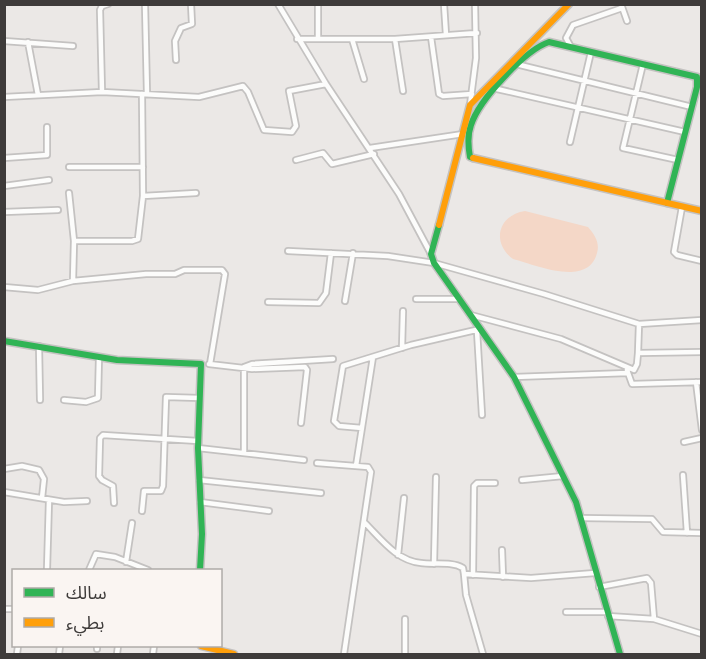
<svg xmlns="http://www.w3.org/2000/svg" width="706" height="659" viewBox="0 0 706 659" font-family="'PT Sans Narrow','Noto Sans Arabic',sans-serif">
<rect width="100%" height="100%" fill="#ebe8e6"/>
<!-- garden -->
<path fill="#f4d7c7" d="M525,211l63,16c7,8 12,16 9,26 -9,35 -61,12 -84,6 -22,-16 -15,-44 12,-48z"/>
<g fill="none" stroke-linecap="round" stroke-linejoin="round">
<defs>
<path id="street" d="M145,4l2,90
M278,4l48,80 73,110 32,60
M444,4l2,31
M621,4l6,17
M431,37l8,57 4,2 29,-2
M318,38v-34
M297,39h98l82,-6
M352,39l12,40
M395,39l8,52
M4,41l69,5
M28,42l10,53
M571,47l-5,-9 7,-13 49,-17
M176,60l-1,-19 6,-13 11,-4 -1,-20
M643,64l-20,84 55,12
M520,65l172,42
M497,89l188,43
M102,92l-2,-82 2,-4 6,-2
M4,97l98,-5 97,5 44,-11 5,6 16,38 28,2 4,-6 -7,-35 37,-7
M470,105l6,-47 -1,-54
M570,142l21,-90
M370,148l93,-14
M4,158l43,-3v-28
M296,160l27,-7 9,11 42,-10
M69,167h74
M4,186l45,-6
M143,196l53,-3
M682,207l-8,45 3,3 25,6
M4,212l54,-2
M74,241h58l6,-2 5,-43 -1,-102
M288,251l100,5 46,7 110,31 95,30 63,-4
M73,281l73,-7h29l9,-4h38l3,4 -15,90
M4,287l34,3 35,-9 1,-40 -5,-48
M416,299h43
M345,301l8,-48
M268,302l51,1 7,-10 5,-40
M471,315l90,24 73,31 3,-6 1,-11
M639,324l-1,29 64,-1
M477,331l5,84
M39,346l1,54
M402,348l1,-37
M209,364l43,5 53,-2 2,3 -6,53
M627,370l5,14 70,-2
M514,377l114,-4
M696,382l6,48
M64,400l22,2 12,-4 1,-41
M362,428l-23,-2 -5,-5 9,-55 68,-21 69,-16
M684,442l18,-4
M198,448l106,12
M244,453v-86l8,-3 81,-5
M317,463l51,4 3,5 -27,182
M356,466l17,-109
M4,469l18,-3 17,4 5,9 -2,19
M683,475l4,58
M199,480l122,13
M522,480l41,-4
M4,492l60,10 23,-1
M200,502l69,9
M114,503l-1,-17 -11,-6 -3,-4 1,-38 3,-3 95,6
M142,511l2,-20h17l2,-5 3,-89 34,1
M581,518l71,1 11,13 39,1
M365,523c16,16 32,38 56,40 13,2 30,-2 42,5l1,6
M502,550l1,27
M398,555l6,-57
M126,562l6,-39
M434,564l2,-87
M47,570l2,-70
M89,570l7,-16 19,3 33,13
M473,575l1,-89 3,-3h18
M599,587l48,-9 4,5 3,36
M4,609h10
M566,612h40
M608,616l46,3 48,15
M97,649v-3
M17,654l1,-8
M59,654l1,-8
M117,654l1,-8
M153,654l1,-8
M405,654v-35
M483,654l-17,-59 -2,-21 67,4 64,-5"/>
<path id="fast" d="M473,158l-3,-1c-2,-11 -3,-21 1,-32 8,-25 54,-75 78,-83l148,35v10l-30,116
M439,225l-8,29 3,9 80,114 62,125 44,152
M4,341l113,19 84,4 -3,84 4,86 -2,36"/>
<path id="slow" d="M473,158l229,53
M439,225l31,-120 99,-101
M201,646l33,8"/>
</defs>
<!-- street casing -->
<use href="#street" stroke="#c4c2c1" stroke-width="8"/>
<!-- fast casing -->
<use href="#fast" stroke="#c4c2c1" stroke-width="9"/>
<!-- slow casing -->
<use href="#slow" stroke="#c4c2c1" stroke-width="9"/>
<!-- street -->
<use href="#street" stroke="#fcfcfb" stroke-width="4.5"/>
<!-- fast -->
<use href="#fast" stroke="#30b455" stroke-width="6"/>
<!-- slow -->
<use href="#slow" stroke="#ff9f0a" stroke-width="6"/>
</g>
<!-- border -->
<rect width="706" height="659" fill="none" stroke="#3e3b3a" stroke-width="12"/>
<!-- legend -->
<rect x="12" y="569" width="210" height="78" fill="#faf5f2" stroke="#afaba8" stroke-width="1.5"/>
<rect x="24" y="588" width="30" height="9" fill="#30b455" stroke="#afaba8" stroke-width="1.5"/>
<text x="66" y="599" font-size="18" fill="#3e3b3a">سالك</text>
<rect x="24" y="618" width="30" height="9" fill="#ff9f0a" stroke="#afaba8" stroke-width="1.5"/>
<text x="66" y="629" font-size="18" fill="#3e3b3a">بطيء</text>
</svg>
